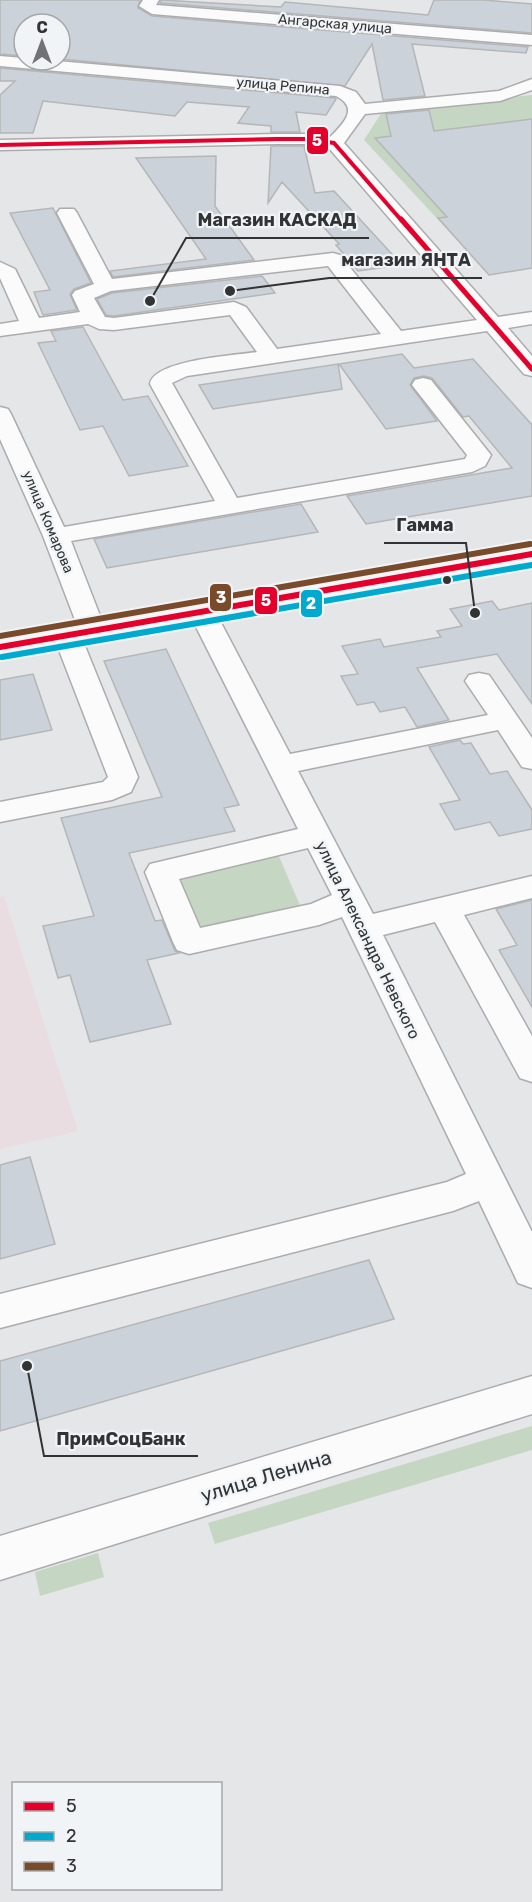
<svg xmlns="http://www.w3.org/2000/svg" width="532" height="1902" viewBox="0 0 532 1902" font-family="Rubik,sans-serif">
<rect width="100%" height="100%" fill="#e5e6e8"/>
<!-- education -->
<path fill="#eadde1" d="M4,896l74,235 -78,18v-252z"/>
<!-- green -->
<path fill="#c5d6c3" d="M532,95v153l-59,9 -109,-117 20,-31z
M275,847l30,70 -116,25 -28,-70z
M532,1426v24l-317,94 -7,-21z
M98,1553l6,24 -64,19 -5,-24z"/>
<!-- building -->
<path fill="#cbd2da" stroke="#b5b6b7" stroke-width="1.5" d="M0,0h140l-2,8 14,8 376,31 -2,6 -114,-9 13,52 -42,4 -11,-56 -27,42 -285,-27v-35h-36v32l-24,-2z
M161,0l120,7 4,-5 143,13 6,-15h50l48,4v29l-372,-30z
M0,68l335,30 1,1 -10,16 -30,-3 4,20h-29v-6l-33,-3 11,-16 -62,-5 -12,14 -132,-15 -10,32h-33v-38l15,-14h-15z
M429,110l5,21 98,-12v149l-43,7 -51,-57 9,-1 -72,-79 16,-2 -5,-22z
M271,146h33l11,47 19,-2 68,74 -44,6 -22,-26 3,-1 -57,-62 -14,21z
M216,156l-1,50 39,54 -141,17 -3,-6 96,-12 -70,-101z
M53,208l38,75 -17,6 -4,5 7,16 -34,5 -9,-23 16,-2 -40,-77z
M262,276l13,17 -161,23 -8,-1 -9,-16 15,-6z
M83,327l40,73 25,-4 40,70 -59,10 -26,-50 -23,4 -42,-87 18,-2 -5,-10z
M402,354l12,14 59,-9 59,66v71l-166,28 -19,-28 165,-28 -43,-52 -6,1 -31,-39 -8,-2 -10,2 -4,7 27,36 -51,8 -47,-65z
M338,364l4,25 -129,20 -14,-24z
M301,504l17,28 -211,36 -13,-29z
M492,601l7,9 33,-7v101l-35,-50 -80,14 32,52 -32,7 -12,-20 -25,5 -6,-10 -17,3 -16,-29 17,-2 -16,-28 38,-7 4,8 57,-10 -4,-6 25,-5 -12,-17z
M166,649l73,156 -15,3 11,23 -106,22 26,68 7,-1 13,31 4,2 -32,7 24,64 -81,18 -20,-67 -12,3 -15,-52 51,-10 -33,-98 101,-21 -58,-136z
M33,674l19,56 -52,10v-60z
M460,740l3,4 8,-1 19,31 17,-3 25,39v19l-33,7 -9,-14 -35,8 -15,-26 20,-4 -31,-53z
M532,900v107l-33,-57 18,-5 -21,-36z
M30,1157l25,87 -55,15v-94z
M369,1260l25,59 -394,112v-70z"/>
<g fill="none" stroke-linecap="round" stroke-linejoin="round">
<defs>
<path id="minor" d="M143,0h16l-3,5 376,30v10l-380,-31 -13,-8z
M0,56l340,30 16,6 9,12 134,-13 33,-12v11l-32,11 -135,13 -21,29 154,174 34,-5v12l-24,4 24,28v20l-8,-2 -37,-43 -300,45 -15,7 65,115 228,-39 2,-4 -55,-70 3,-5 8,-2 8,2 60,75 -6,11 -13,6 -401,69 31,80 99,-19 4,1 327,-57v16l-314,55 72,137 198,-39 -23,-34 4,-6 10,-2 10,2 43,63v31l-10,-2 -24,-37 -200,41 75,143 159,-38v22l-68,17 68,121v46l-12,-4 -85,-156 -52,13 149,297v56l-14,-5 -39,-82 -26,10 -453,117v-34l447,-112 19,-8 -124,-257 -23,8 -130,29 -12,-4 -4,-8 -28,-70 5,-8 148,-35 -105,-208 -110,20 55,136 -7,15 -19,8 -112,22v-20l103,-20 5,-5 -51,-132 -57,10v-16l77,-14 -34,-89 -43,-97v-32l8,2 3,5 53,113 151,-26 -65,-117c3,-24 86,-29 107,-32l-27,-37 -116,15 -15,-1 -11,-5 -88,12v-12l19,-3 -19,-43v-16l15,7 24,49 41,-6 -8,-17 3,-4 19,-7 -37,-71 3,-4h14l3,4 35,66 221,-26 7,2 61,76 76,-11 -149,-173 -19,-3h-32l-277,6v-10l277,-6h32l21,3c13,-13 30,-29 6,-41l-336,-30zM328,266l53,68 -104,15 -31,-42 -12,-5 -120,16 -9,-1 -11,-19 17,-7zM308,848l24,47 -21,9 -111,24 -21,-49z
M532,1376v38l-532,166v-44z"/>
</defs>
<!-- minor casing -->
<use href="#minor" stroke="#acacae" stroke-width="3"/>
<!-- minor -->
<use href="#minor" fill="#fbfbfc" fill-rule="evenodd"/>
<defs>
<path id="bus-1-far2" d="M0,145l277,-6h32l25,4 68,78"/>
<path id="bus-1-far1" d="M401,219l131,150"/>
<path id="bus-1" d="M0,647l532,-93"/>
<path id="bus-2" d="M2,657l530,-92"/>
<path id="bus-3" d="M0,636l530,-92"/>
</defs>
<!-- bus-1-far2 casing -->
<use href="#bus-1-far2" stroke="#f1f4f7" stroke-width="6"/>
<!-- bus-1-far1 casing -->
<use href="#bus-1-far1" stroke="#f1f4f7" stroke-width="8"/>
<!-- bus-1 casing -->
<use href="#bus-1" stroke="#f1f4f7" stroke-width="10"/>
<!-- bus-2 casing -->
<use href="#bus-2" stroke="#f1f4f7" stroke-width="10"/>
<!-- bus-3 casing -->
<use href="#bus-3" stroke="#f1f4f7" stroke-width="10"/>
<!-- bus-1-far2 -->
<use href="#bus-1-far2" stroke="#e4002b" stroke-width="4"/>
<!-- bus-1-far1 -->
<use href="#bus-1-far1" stroke="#e4002b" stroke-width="5"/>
<!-- bus-1 -->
<use href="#bus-1" stroke="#e4002b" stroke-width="6"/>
<!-- bus-2 -->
<use href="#bus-2" stroke="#00a9ce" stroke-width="6"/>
<!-- bus-3 -->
<use href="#bus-3" stroke="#7a4b2a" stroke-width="6"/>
</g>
<!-- markers -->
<circle fill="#323334" stroke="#f1f4f7" stroke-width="2" cx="447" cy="580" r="5"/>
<g text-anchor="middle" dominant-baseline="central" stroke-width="4.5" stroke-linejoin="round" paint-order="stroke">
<!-- far-street labels -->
<g font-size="14" fill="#323334" stroke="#f1f4f7">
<text transform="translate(335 24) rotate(5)">Ангарская улица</text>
<text transform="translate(283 86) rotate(5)">улица Репина</text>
<text transform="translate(48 522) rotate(67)">улица Комарова</text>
</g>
<!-- street labels -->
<g font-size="16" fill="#323334" stroke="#f1f4f7">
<text transform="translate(368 940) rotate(64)">улица Александра Невского</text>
</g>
<!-- near-street labels -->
<g font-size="20" fill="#323334" stroke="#f1f4f7">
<text transform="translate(266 1476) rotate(-17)">улица Ленина</text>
</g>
</g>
<!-- callouts -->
<path fill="none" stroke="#323334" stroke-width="2" d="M150 301L186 238H369M230 291L329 278H482M475 613L466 543H384M27 1366L44 1456H198"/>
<g fill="#323334" stroke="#f1f4f7" stroke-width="2">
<circle cx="150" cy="301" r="6"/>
<circle cx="230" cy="291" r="6"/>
<circle cx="475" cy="613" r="6"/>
<circle cx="27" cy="1366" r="6"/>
</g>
<g font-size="18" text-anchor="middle" font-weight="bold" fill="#323334" stroke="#f1f4f7" stroke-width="4.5" stroke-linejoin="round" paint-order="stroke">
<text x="277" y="226">Магазин КАСКАД</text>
<text x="406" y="266">магазин ЯНТА</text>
<text x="425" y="531">Гамма</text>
<text x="121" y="1445">ПримСоцБанк</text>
</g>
<g stroke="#f1f4f7" stroke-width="2">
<rect x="306" y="126" width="23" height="29" rx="6" fill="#e4002b"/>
<rect x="209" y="583" width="23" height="29" rx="6" fill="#7a4b2a"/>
<rect x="254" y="586" width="24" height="29" rx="6" fill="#e4002b"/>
<rect x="300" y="589" width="23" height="29" rx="6" fill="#00a9ce"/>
</g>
<g font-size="16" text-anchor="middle" font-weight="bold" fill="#fff">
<text x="317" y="146">5</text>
<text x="221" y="603">3</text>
<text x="266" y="606">5</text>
<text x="311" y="609">2</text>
</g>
<!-- legend -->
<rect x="12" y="1782" width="210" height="108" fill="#f1f4f7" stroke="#a5a7a9" stroke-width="1.5"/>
<rect x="24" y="1802" width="30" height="9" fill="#e4002b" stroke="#a5a7a9" stroke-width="1.5"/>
<text x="66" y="1812" font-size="18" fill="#323334">5</text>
<rect x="24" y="1832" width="30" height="9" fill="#00a9ce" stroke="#a5a7a9" stroke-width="1.5"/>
<text x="66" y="1842" font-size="18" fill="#323334">2</text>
<rect x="24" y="1862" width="30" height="9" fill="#7a4b2a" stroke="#a5a7a9" stroke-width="1.5"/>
<text x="66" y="1872" font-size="18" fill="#323334">3</text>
<!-- north arrow -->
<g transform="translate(42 42)"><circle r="28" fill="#f1f4f7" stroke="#a5a7a9" stroke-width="1.5"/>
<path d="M0-4.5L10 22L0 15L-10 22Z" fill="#717273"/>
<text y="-9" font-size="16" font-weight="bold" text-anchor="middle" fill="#323334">С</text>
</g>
</svg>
